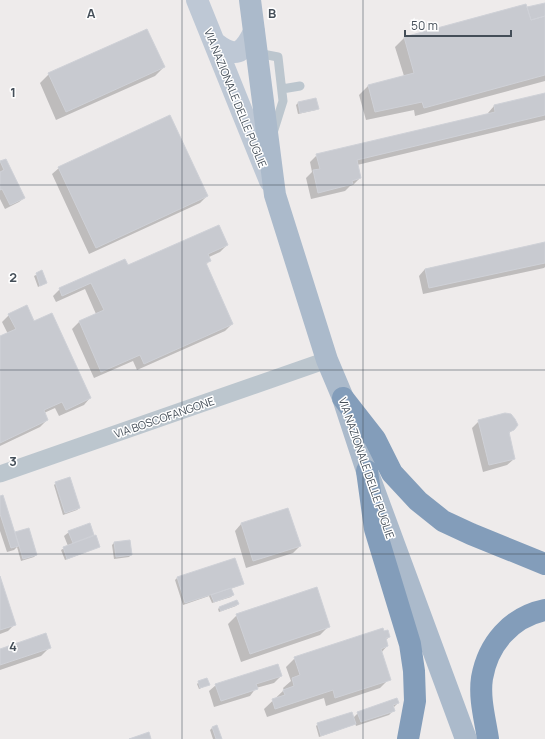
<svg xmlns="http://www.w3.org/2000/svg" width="545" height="739" viewBox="0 0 545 739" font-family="Manrope,sans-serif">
<rect width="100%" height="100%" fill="#eeebeb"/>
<!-- shadow -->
<path fill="#0003" d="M545,4v77l-130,35 -1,-6 -48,10 -7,-25 9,-9 36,-10 -9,-29 9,-9z
M164,67l-9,9 -99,44 -16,-37 9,-9z
M545,94v26l-188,45 3,13 -7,7 -3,1 -5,5 -34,8 -5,-21 6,-6 -2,-10 7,-7 171,-41v-1l6,-7z
M298,103l19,5 -1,2 -18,4 -2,-9z
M5,160l19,38 -5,4 -14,7 -5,-10v-37z
M59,168l148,28 -7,7 -111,51 -37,-80z
M545,243v24l-1,1 -121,26 -4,-18 6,-7z
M227,245l-7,7 -11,5 1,3 -4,5 26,59 -7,7 -88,39 -4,-9 -39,17 -22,-49 7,-7 17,-8 -11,-25 -29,13 -3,-6 7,-7 67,-23z
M42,272l4,11 -8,4 -4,-11z
M9,315l25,7 56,76 -6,7 -25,11 -4,-8 -11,5 3,7 -7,7 -40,19v-109l8,-3 -6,-12z
M479,421l35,8 -6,5 6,25 -7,6 -24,7 -11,-44z
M56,483l23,25 -2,2 -14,5 -9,-30z
M0,497l14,36 14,-4 8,26 -2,2 -13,4 -4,-14 -3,3 -7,2 -7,-21z
M241,524l59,22 -7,7 -47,15 -11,-37z
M89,525l10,21 -2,2 -32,12 -4,-10 7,-4 -4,-10 5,-4z
M114,543l17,12 -2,2 -15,2 -2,-14z
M234,559l9,24 -2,2 -11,4 3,6 -2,2 -19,6 -3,-7 -26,9 -8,-25 2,-2z
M0,579l15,45 -7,7 -8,3z
M238,604l-2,2 -17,6 -1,-3 2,-2z
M237,615l92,11 -9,9 -79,27 -13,-38z
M383,632l6,5 -3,3 1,6 -6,7 8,26 -9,9 -54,18 -2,-8 -57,19 -3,-8 20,-19 -1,-2 8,-7 -5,-14 9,-9z
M50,647l-9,9 -41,14v-20z
M281,676l-7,7 -18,5 -6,8 -36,11 -5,-16 7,-6z
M199,682l9,3 -9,4 -2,-5z
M398,703l-5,5 1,2 -5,5 -33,11 -1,-3 -2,2 -34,12 -3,-11 2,-2 35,-6 5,-5z
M212,728l9,11h-8l-3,-9z"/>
<!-- building -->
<path fill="#c8cad0" stroke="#cfd1d7" d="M545,3v13l-14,4 -4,-13z
M526,4l5,16 14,-4v59l-121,33 -2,-6 -47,10 -7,-27 46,-12 -10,-36z
M147,29l18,38 -99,45 -18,-39z
M545,93v22l-188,45 4,18 -9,3 1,3 -35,9 -5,-23 7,-1 -4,-15 179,-42 -1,-7z
M316,98l3,11 -19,4 -2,-11z
M170,115l38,81 -112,52 -38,-81z
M6,159l19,39 -15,7 -8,-16 -2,1v-18l4,-2 -4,-9z
M219,225l9,20 -20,9 3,7 -5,2 27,61 -89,40 -4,-9 -39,17 -22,-51 25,-11 -13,-27 -29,13 -3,-8 66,-29 3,6z
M545,242v21l-116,25 -4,-19z
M42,270l5,13 -7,3 -4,-13z
M27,305l7,16 18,-8 39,85 -25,12 -4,-8 -18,8 4,10 -48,23v-107l16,-7 -8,-15z
M505,413l6,1 4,5 3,6 -4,5 -5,2 6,27 -26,6 -11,-45z
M70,477l10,31 -15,5 -10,-31z
M3,495l16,51 -8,2 -11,-34v-18z
M288,508l13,38 -48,15 -12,-38z
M90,523l4,12 -21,8 -5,-12z
M29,528l8,27 -14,4 -8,-27z
M96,535l4,12 -33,12 -4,-12z
M130,540l2,15 -16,2 -2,-15z
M235,558l9,26 -59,19 -8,-26z
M0,576l16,49 -16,5z
M317,587l13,40 -80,27 -14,-40z
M231,588l3,7 -20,7 -3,-7z
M237,600l2,4 -18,7 -2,-4z
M383,628l1,3 4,-1 2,7 -4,1 2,8 -7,3 10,31 -56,18 -2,-8 -58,19 -3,-10 13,-4 -2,-5 11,-4 -2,-8 8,-3 -6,-18z
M46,633l5,15 -51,17v-16z
M278,664l4,12 -26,8 2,5 -37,12 -6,-17z
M207,678l3,7 -10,3 -2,-7z
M397,698l2,5 -6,2 2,6 -34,11 -4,-10z
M352,712l4,12 -35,12 -4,-13z
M217,725l5,14h-6l-4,-12z
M149,732l2,7h-22z"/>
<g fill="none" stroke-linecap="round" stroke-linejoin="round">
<!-- lane -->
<path stroke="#bcc6ce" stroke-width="9" d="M257,53l21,4 5,44 -10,32
M282,89l18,-3"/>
<!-- street -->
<path stroke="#bcc6ce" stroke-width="17" d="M0,474l327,-114"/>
<!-- secondary -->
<path stroke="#bec8d5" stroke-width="22" d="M197,0l73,181
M214,42c21,17 29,12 40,-10"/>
<!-- primary -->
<path stroke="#abbacb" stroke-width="22" d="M250,0l25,195 52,165 16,38 24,73 99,268"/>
<!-- highway -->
<path stroke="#839dba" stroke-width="22" d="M343,398l32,41 17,34 26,28 25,20 28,13 74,30
M367,471l8,58 35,115 4,27 1,30 -7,38
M488,739c-3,-20 -9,-41 -6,-61 6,-34 29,-61 63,-68"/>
</g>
<!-- grid -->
<path fill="none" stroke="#444e58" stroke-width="1" stroke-opacity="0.55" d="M182,0v739M363,0v739M0,185h545M0,370h545M0,554h545"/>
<g text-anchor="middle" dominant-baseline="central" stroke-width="3" stroke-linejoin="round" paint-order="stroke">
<!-- street labels -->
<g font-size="11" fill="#444e58" stroke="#fff">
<text transform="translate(236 98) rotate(68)">VIA NAZIONALE DELLE PUGLIE</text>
<text transform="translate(164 417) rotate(-19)">VIA BOSCOFANGONE</text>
<text transform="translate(367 468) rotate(71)">VIA NAZIONALE DELLE PUGLIE</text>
</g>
</g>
<g font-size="13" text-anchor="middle" font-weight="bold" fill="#444e58" stroke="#fff" stroke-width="3" stroke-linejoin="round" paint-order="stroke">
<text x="91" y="18">A</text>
<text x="272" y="18">B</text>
<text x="13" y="97">1</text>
<text x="13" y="282">2</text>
<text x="13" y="466">3</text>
<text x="13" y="651">4</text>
</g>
<!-- scale -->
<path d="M405 30v6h106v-6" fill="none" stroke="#444e58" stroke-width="2"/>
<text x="411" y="30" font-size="12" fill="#444e58" stroke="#ffffff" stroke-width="3" paint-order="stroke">50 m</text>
</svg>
